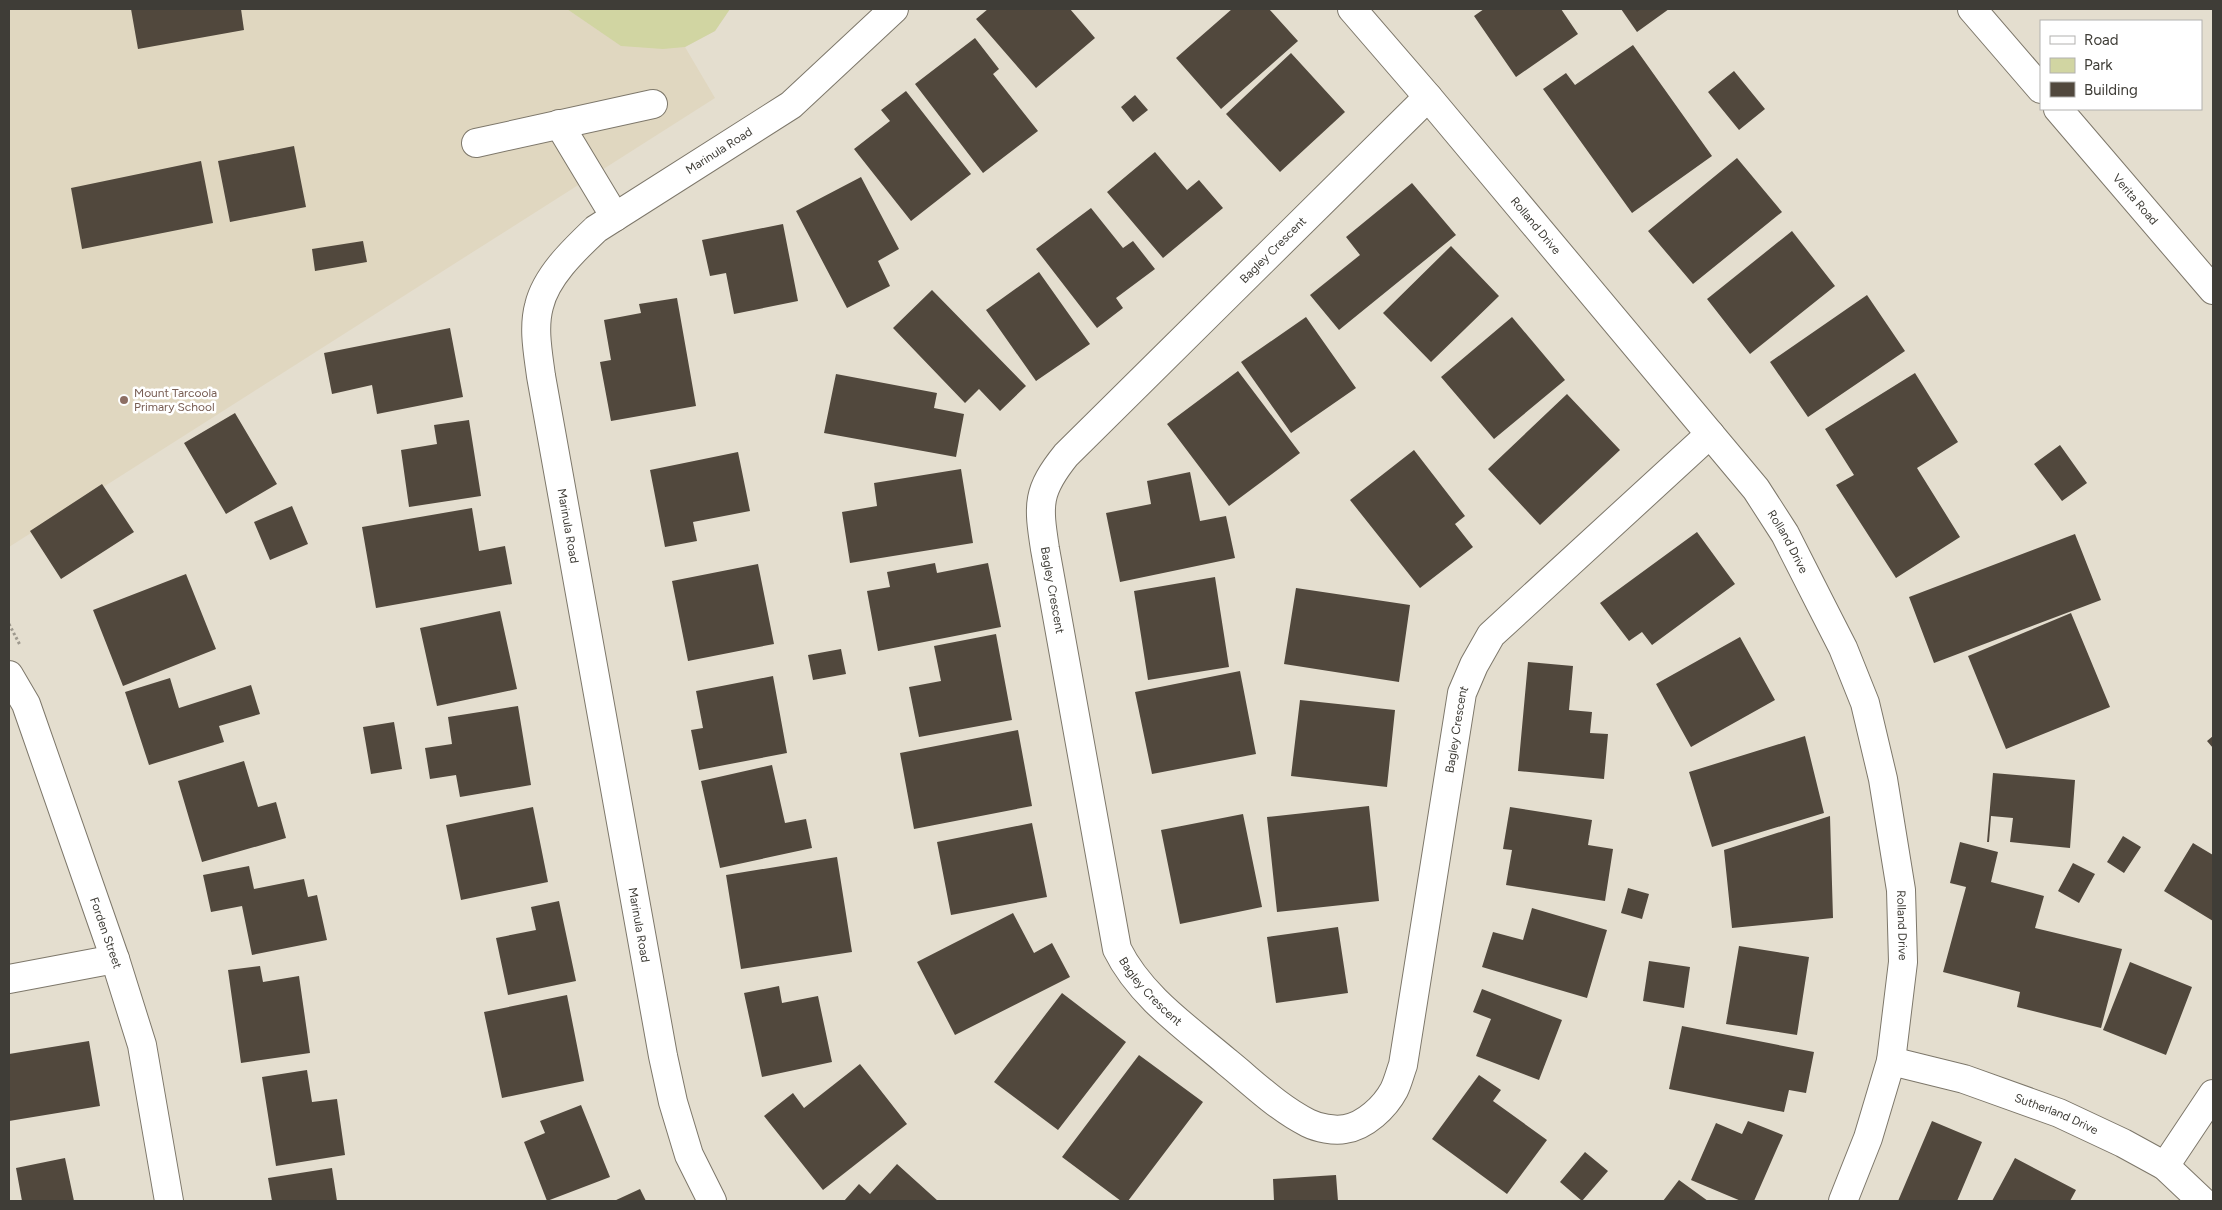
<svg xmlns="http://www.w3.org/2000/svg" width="2222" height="1210" viewBox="0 0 2222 1210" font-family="Figtree,sans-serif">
<rect width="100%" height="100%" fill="#e4decf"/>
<!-- built -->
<path fill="#e0d7c0" d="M9,9h721l-15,22 -30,16 30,51 -706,449z"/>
<!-- green -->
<path fill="#d1d5a2" d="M567,9h163l-15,22 -30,16 -22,2 -42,-3z"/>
<!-- building -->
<path fill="#51483d" d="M131,9h110l3,21 -106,19z
M988,9h82l25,29 -59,50 -60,-69z
M1232,9h37l29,32 -77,68 -45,-51z
M1484,9h77l17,25 -62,43 -42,-61z
M1621,9h48l-32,23z
M975,38l24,31 -6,5 45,57 -55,42 -68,-89z
M1633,45l79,111 -80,57 -89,-124 23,-16 9,12z
M1291,53l54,59 -65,60 -54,-58z
M1734,71l31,38 -26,21 -31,-38z
M906,91l65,83 -60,47 -57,-72 36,-28 -9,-11z
M1135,95l13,15 -15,12 -12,-15z
M294,146l12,61 -76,15 -12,-61z
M1155,152l32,38 12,-10 24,28 -60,50 -56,-66z
M1737,158l45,54 -89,72 -45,-53z
M201,161l12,62 -131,26 -11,-61z
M861,177l38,72 -21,12 12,25 -43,22 -51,-97z
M1412,183l44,52 -117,95 -29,-35 50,-40 -14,-18z
M1091,208l32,40 10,-7 22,28 -39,29 7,10 -26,20 -61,-79z
M783,224l15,77 -64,13 -8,-41 -16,3 -8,-36z
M1792,231l43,55 -85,68 -43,-55z
M363,241l4,21 -52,9 -3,-22z
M1451,246l48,50 -68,66 -48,-49z
M1039,272l51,72 -54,37 -50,-71z
M932,290l94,96 -26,25 -21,-22 -14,14 -72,-75z
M1867,295l38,56 -97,66 -38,-55z
M677,298l19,108 -85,15 -11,-59 11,-2 -7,-40 37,-7 -2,-9z
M1306,317l50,71 -65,45 -50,-71z
M1512,317l53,63 -71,59 -53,-62z
M450,328l13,69 -86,17 -5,-29 -40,9 -8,-41z
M1238,371l62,82 -71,53 -62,-82z
M1915,373l43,69 -41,26 43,69 -64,41 -60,-93 18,-10 -29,-46z
M836,374l101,19 -3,15 30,6 -8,43 -132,-24z
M1567,394l53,56 -80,75 -52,-56z
M235,413l42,71 -51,30 -42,-71z
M469,420l12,76 -72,11 -8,-57 36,-6 -3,-19z
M2060,445l27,38 -25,18 -28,-37z
M1414,450l51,66 -10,8 18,23 -53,41 -70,-88z
M738,452l12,59 -57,11 4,19 -32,6 -15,-77z
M961,469l12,74 -123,20 -8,-51 35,-6 -3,-23z
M1190,472l10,49 26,-5 9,42 -115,24 -14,-69 45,-9 -4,-23z
M102,484l32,48 -73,47 -31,-48z
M292,506l16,38 -38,16 -16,-38z
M472,508l7,43 26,-5 7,38 -136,24 -14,-81z
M1697,532l38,52 -83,61 -10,-13 -13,9 -29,-38z
M2075,534l26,66 -167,63 -25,-66z
M935,563l2,10 51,-10 13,64 -123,24 -11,-60 23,-4 -3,-15z
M758,564l16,80 -86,17 -16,-80z
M186,574l30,75 -93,37 -30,-76z
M1215,577l14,90 -81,13 -14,-89z
M1296,588l114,17 -11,77 -115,-18z
M500,611l17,78 -80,17 -17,-78z
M2071,613l39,94 -104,42 -38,-93z
M996,634l16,86 -93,17 -10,-50 32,-6 -7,-35z
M1740,637l35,63 -84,47 -35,-63z
M841,649l5,25 -33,6 -5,-25z
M1528,662l45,4 -4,44 23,2 -2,21 18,1 -4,45 -86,-8z
M1240,671l16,83 -104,20 -17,-82z
M773,676l14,77 -88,17 -8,-40 12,-2 -7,-37z
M170,678l9,30 72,-23 9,29 -41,12 5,16 -75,23 -24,-73z
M1300,700l95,10 -8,77 -96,-11z
M518,706l13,79 -71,12 -4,-22 -26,4 -5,-31 27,-4 -4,-27z
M394,722l8,47 -31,5 -8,-47z
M1018,730l14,76 -118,23 -14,-76z
M1805,736l19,77 -112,34 -23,-75z
M2213,736v12l-6,-7z
M244,761l14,46 18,-5 10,36 -84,24 -24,-81z
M772,765l13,58 21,-4 6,29 -92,20 -19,-87z
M1993,773l82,7 -5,68 -60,-6 3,-24 -22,-2 -2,26h-2z
M1369,806l10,95 -102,11 -10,-95z
M533,807l15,75 -87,18 -15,-75z
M1510,807l82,13 -4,25 25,4 -8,52 -99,-16 6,-35 -9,-1z
M1243,814l19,93 -82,17 -19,-94z
M1830,816l3,102 -101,10 -8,-78z
M1032,823l15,74 -96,18 -14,-73z
M2123,836l18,11 -17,26 -17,-11z
M1960,842l38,10 -7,30 53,14 -9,32 87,21 -21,79 -84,-21 3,-15 -77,-20 23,-85 -16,-4z
M2193,843l20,12v66l-49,-30z
M837,857l15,95 -111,17 -15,-94z
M2073,863l22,11 -16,29 -21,-12z
M249,866l5,23 50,-10 4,18 9,-2 10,45 -75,15 -10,-49 -31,6 -8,-37z
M1628,888l21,6 -7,25 -21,-6z
M559,901l17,80 -68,14 -12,-57 40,-8 -5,-23z
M1532,908l75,22 -20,68 -105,-31 11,-35 30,8z
M1013,913l21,40 18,-10 18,34 -115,58 -38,-73z
M1338,927l10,66 -72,10 -9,-66z
M1739,946l70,11 -12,78 -71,-11z
M1649,961l41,6 -6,41 -41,-7z
M2130,962l62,25 -26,68 -63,-25z
M260,966l3,16 36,-6 11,77 -69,10 -13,-93z
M779,986l3,17 36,-7 14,66 -70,15 -18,-84z
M1482,989l80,31 -23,60 -63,-24 15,-37 -18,-7z
M1062,993l64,49 -68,88 -64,-48z
M567,995l17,86 -82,17 -18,-86z
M1682,1026l132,26 -8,41 -17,-3 -5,22 -115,-23z
M89,1041l11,65 -91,15v-67z
M1139,1055l64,47 -75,99h-7l-59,-44z
M860,1064l47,60 -84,66 -59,-74 29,-23 11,15z
M307,1070l5,32 25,-3 8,56 -69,11 -14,-89z
M1479,1075l22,15 -8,11 54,39 -40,54 -75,-55z
M581,1105l29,72 -63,24 -23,-59 21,-9 -5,-12z
M1748,1121l35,14 -29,66h-13l-50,-21 25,-57 26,11z
M1932,1121l50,21 -25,59h-59z
M1585,1152l23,19 -26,30 -22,-19z
M65,1158l9,43h-52l-6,-33z
M2015,1158l61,32 -6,11h-78z
M897,1164l41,37h-94l15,-17 11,10z
M332,1168l5,33h-65l-4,-23z
M1336,1175l2,26h-64l-1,-22z
M1679,1180l29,21h-45z
M640,1189l6,12h-32z"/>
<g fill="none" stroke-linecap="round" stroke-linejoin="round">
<defs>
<g id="minor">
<path id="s1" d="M1352,9l76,88 328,392 29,45 35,69 23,45 22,55 18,76 18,111 2,72 -12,99 -23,77 -25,63"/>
<path d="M1972,9l69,80"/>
<path id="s2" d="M1428,97l-362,358c-29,36 -28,49 -21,94l72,400c23,47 70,79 110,113 26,21 51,46 81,61 10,5 26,8 37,6 20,-3 40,-22 49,-39 4,-8 6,-17 9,-25l59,-372 12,-28 17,-30 219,-201"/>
<path id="s3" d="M2058,109l155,181"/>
<path d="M559,124l56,93"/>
<path d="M476,143l177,-39"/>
<path id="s4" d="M9,675l17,29 89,255 27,86 27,156"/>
<path d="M9,979l106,-20"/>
<path id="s5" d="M1891,1061l73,18 95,34 64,30 42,23 37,35"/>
<path d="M2165,1166l48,-72"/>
<path id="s6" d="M712,1201l-23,-46 -16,-53 -10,-46 -122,-680c-3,-23 -8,-48 -2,-70 7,-30 36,-57 57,-77l195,-124 103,-96"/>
</g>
</defs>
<!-- minor casing -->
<use href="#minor" stroke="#7d776a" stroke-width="30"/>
<!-- path -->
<path stroke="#9e998e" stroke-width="3" stroke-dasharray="2.5 2.5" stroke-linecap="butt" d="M9,624l11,21"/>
<!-- minor -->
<use href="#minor" stroke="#fff" stroke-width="28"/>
</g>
<!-- markers -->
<circle fill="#8d6e63" stroke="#fff" stroke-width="2" cx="124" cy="400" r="5"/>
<g text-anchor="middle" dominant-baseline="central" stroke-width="5" stroke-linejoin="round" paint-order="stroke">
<!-- street labels -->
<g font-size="12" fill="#3f3d37" stroke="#fff">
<text stroke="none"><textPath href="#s6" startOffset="1158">Marinula Road</textPath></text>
<text stroke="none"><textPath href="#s3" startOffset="119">Verita Road</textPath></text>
<text stroke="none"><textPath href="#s1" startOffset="284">Rolland Drive</textPath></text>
<text transform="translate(1273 250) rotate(-45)">Bagley Crescent</text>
<text transform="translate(568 526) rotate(80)">Marinula Road</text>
<text stroke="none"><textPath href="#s1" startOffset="689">Rolland Drive</textPath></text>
<text stroke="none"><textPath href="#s2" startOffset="652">Bagley Crescent</textPath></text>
<text stroke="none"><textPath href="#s2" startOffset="1746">Bagley Crescent</textPath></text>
<text transform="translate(639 925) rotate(80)">Marinula Road</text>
<text stroke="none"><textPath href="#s1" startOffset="1094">Rolland Drive</textPath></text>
<text stroke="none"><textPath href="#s4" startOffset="276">Forden Street</textPath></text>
<text stroke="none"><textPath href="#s2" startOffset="1071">Bagley Crescent</textPath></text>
<text stroke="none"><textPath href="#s5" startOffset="174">Sutherland Drive</textPath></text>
</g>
<!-- education labels -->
<g font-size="12" fill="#785e54" stroke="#fff" text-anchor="start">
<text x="134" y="393">Mount Tarcoola<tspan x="134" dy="14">Primary School</tspan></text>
</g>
</g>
<!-- border -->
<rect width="2222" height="1210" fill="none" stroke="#3f3d37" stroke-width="20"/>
<!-- legend -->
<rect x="2040" y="20" width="162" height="90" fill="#ffffff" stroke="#b2b1af"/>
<rect x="2050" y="36" width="25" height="8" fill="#ffffff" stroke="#b2b1af"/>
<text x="2084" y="45" font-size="15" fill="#3f3d37">Road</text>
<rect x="2050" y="58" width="25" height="15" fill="#d1d5a2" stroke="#b2b1af"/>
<text x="2084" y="70" font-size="15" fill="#3f3d37">Park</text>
<rect x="2050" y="82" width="25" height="15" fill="#51483d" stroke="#b2b1af"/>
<text x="2084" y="95" font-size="15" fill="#3f3d37">Building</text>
</svg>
